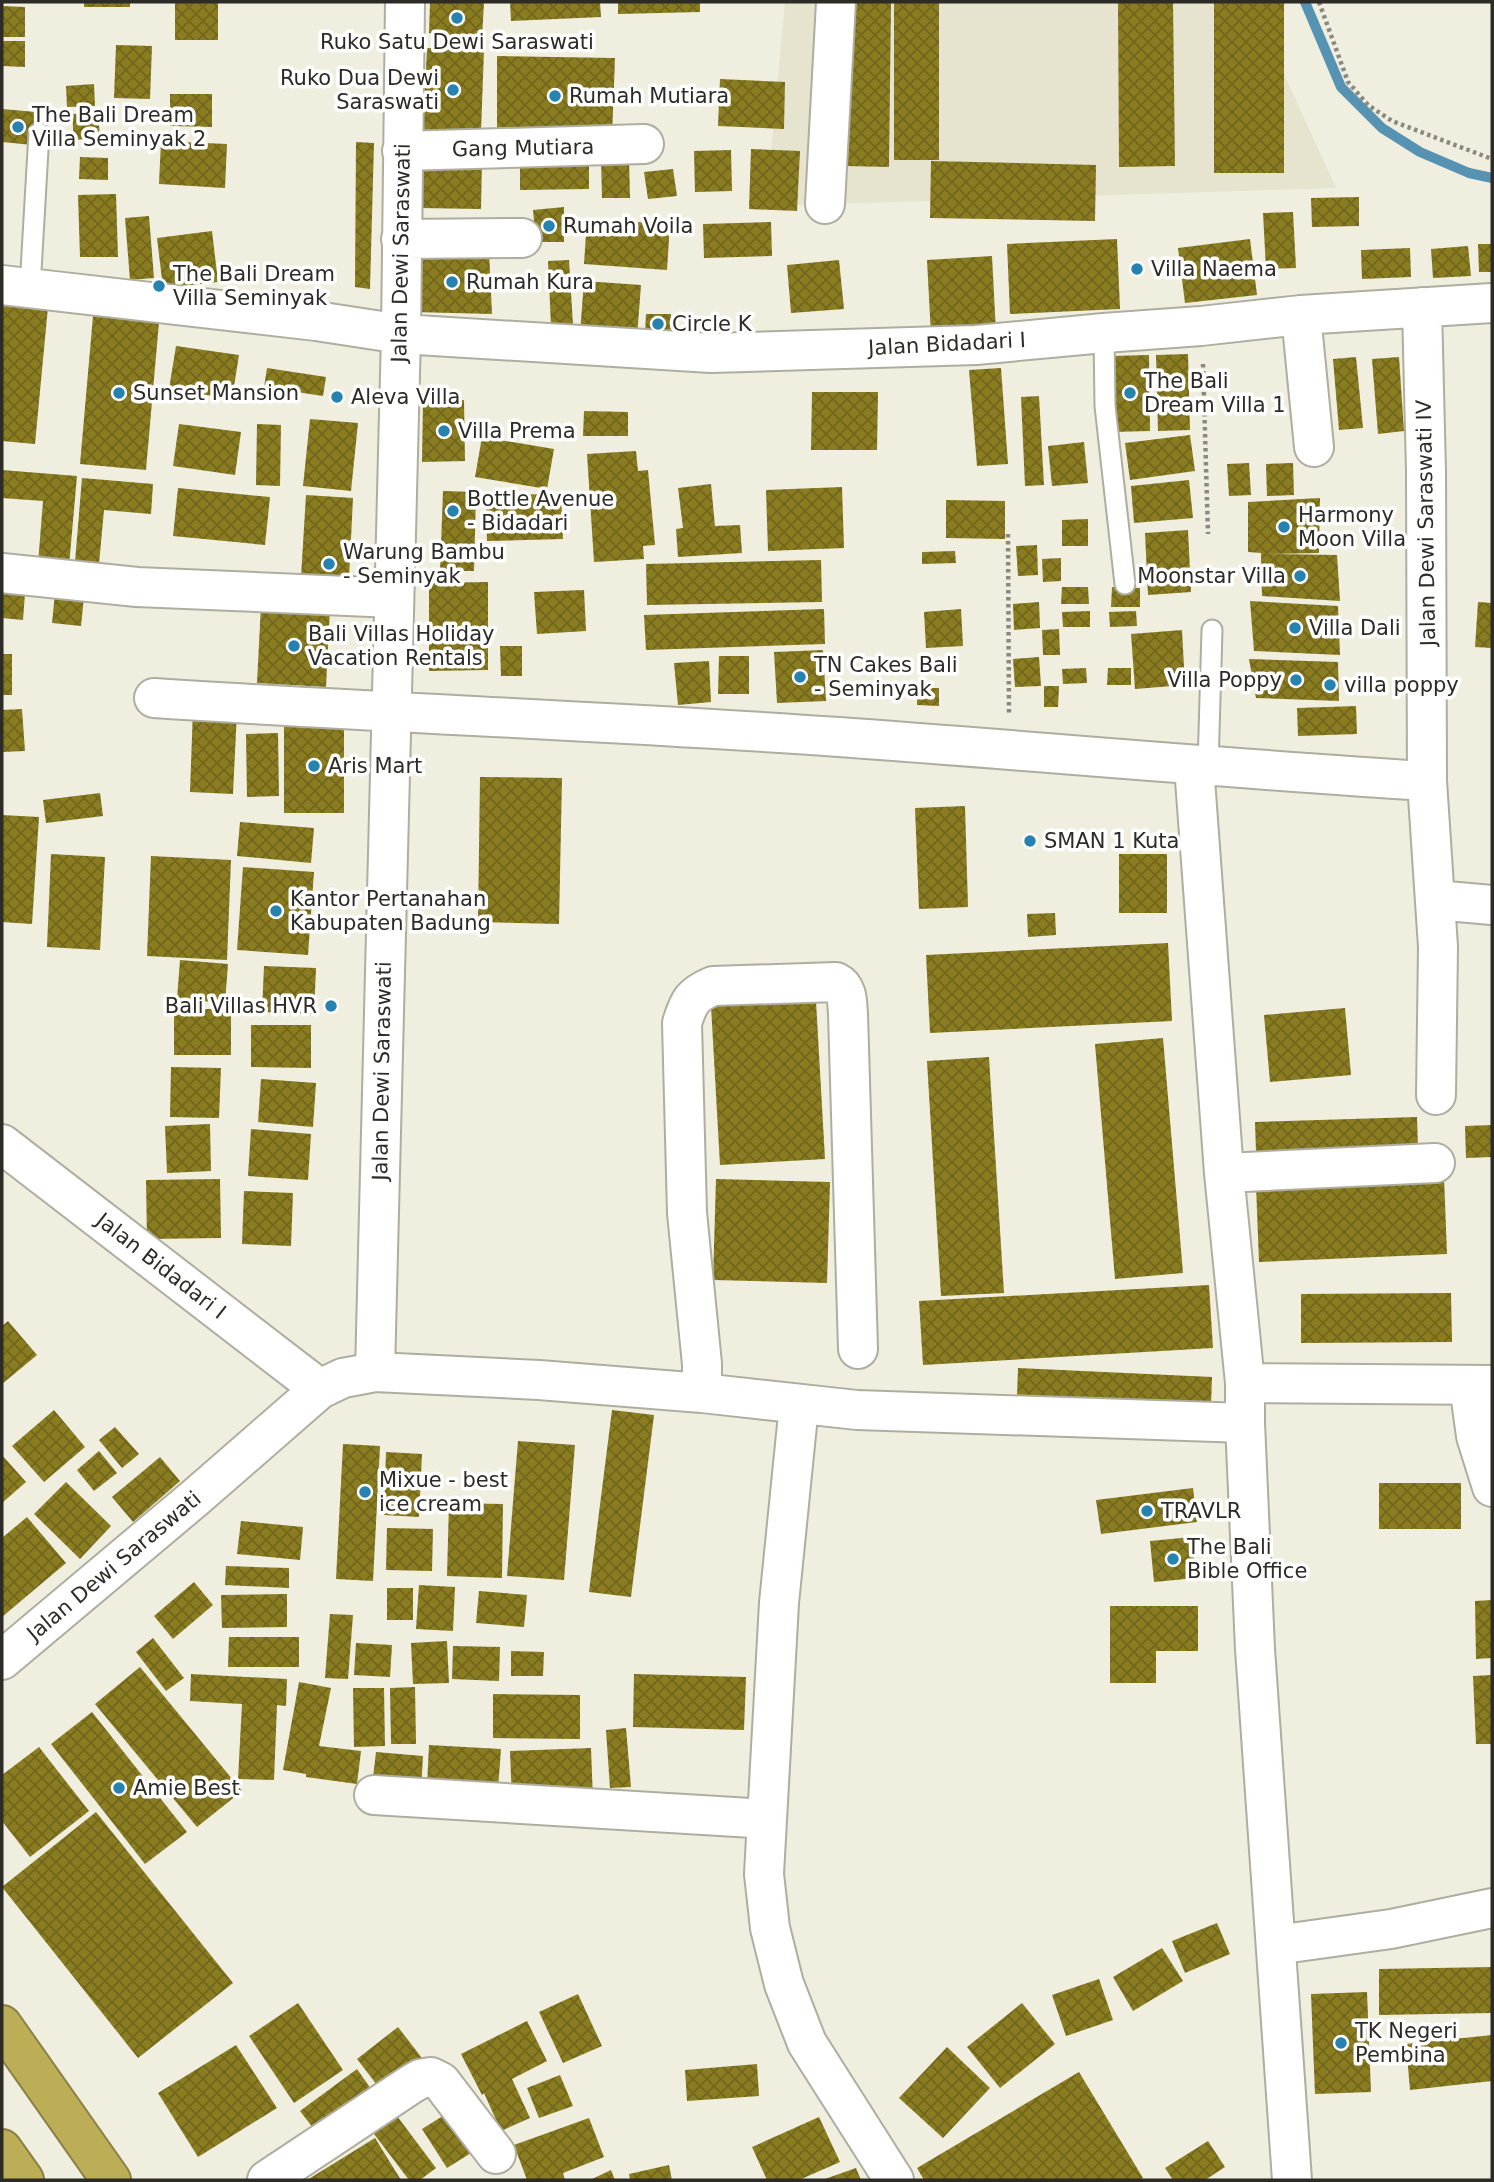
<svg xmlns="http://www.w3.org/2000/svg" width="1494" height="2182" viewBox="0 0 1494 2182" font-family="'DejaVu Sans',sans-serif">
<defs>
<pattern id="building-cross-hatch" width="8" height="8" patternUnits="userSpaceOnUse" patternTransform="scale(1.75)"><rect width="8" height="8" fill="#8a7c20"/><path d="M0 0l8 8M0 8l8-8" fill="none" stroke="#71661c"/></pattern>
</defs>
<rect width="100%" height="100%" fill="#f0eedf"/>
<!-- built -->
<path fill="#e6e3ce" d="M785,2h466l85,186 -570,18z"/>
<g fill="none" stroke-linecap="round" stroke-linejoin="round">
<!-- stream -->
<path stroke="#5693b3" stroke-width="10" d="M1305,2l36,85 41,41 38,24 49,21 23,5"/>
</g>
<!-- building -->
<path fill="url(#building-cross-hatch)" d="M84,2h46v5h-46z
M175,2h43v38h-43z
M430,2h54l-2,37 -53,-6z
M510,2h90l1,15 -90,4z
M618,2h82v10l-82,2z
M847,2h44l-2,165 -44,-1z
M894,2h45v158h-45z
M1118,2h55l2,164 -56,1z
M1214,2h70v171h-70z
M2,6l23,1v30h-23z
M2,41h23v26l-23,-1z
M116,45l36,1 -2,53 -36,-1z
M427,48l57,2 -3,82 -58,-1z
M497,56l118,2 -3,78 -115,-1z
M720,79l65,3 -1,47 -66,-3z
M94,84l1,22 -28,1 -1,-21z
M170,94h42v33l-42,-1z
M2,109l34,3 -3,33 -31,-3z
M98,112l2,26 -26,2 -2,-26z
M161,141l66,3 -2,44 -66,-4z
M356,142l18,1 -4,146 -15,-2z
M751,149l49,2 -3,60 -48,-2z
M731,150l1,41 -37,1 -1,-41z
M80,157l28,1v22l-29,-1z
M589,158v31l-69,1v-31z
M601,158h28l1,40h-28z
M420,159l62,1 -1,49 -62,-1z
M931,161l165,4 -1,56 -165,-3z
M673,169l4,27 -29,3 -4,-27z
M116,194l2,63h-38l-2,-62z
M1359,197v29l-47,1 -1,-29z
M564,207v35h-28l-3,-32z
M1293,212l3,56 -30,1 -3,-56z
M149,216l5,62 -24,2 -5,-62z
M587,219l83,5 -3,46 -83,-6z
M771,222l1,34 -68,2 -1,-34z
M212,231l6,51 -55,6 -6,-50z
M1117,239l3,70 -110,5 -3,-70z
M1250,239l7,56 -72,8 -7,-55z
M1478,244h14v28h-13z
M1468,246l3,30 -38,2 -2,-29z
M1410,248l1,29 -49,2 -1,-29z
M489,251l3,63 -79,-2 1,-60z
M992,256l4,76 -65,3 -4,-75z
M569,260l4,65 -22,1 -3,-65z
M839,260l5,49 -53,4 -4,-48z
M584,281l57,4 -4,52 -57,-4z
M2,303l46,4 -13,137 -33,-3z
M646,314h25v21l-26,-1z
M93,316l66,6 -13,148 -66,-6z
M176,346l63,9 -7,44 -63,-10z
M1188,354l2,76 -32,1 -2,-76z
M1149,355l1,76 -38,1 -2,-76z
M1356,357l7,71 -24,2 -6,-71z
M1399,357l5,74 -26,3 -6,-75z
M267,368l59,9 -3,19 -59,-9z
M1001,368l7,96 -31,2 -8,-96z
M812,392h66l-1,58h-66z
M1039,396l5,89 -19,1 -4,-89z
M423,400h41l1,61 -43,1z
M584,411l44,1v24h-45z
M310,419l48,4 -7,68 -48,-5z
M179,424l62,8 -6,43 -62,-9z
M257,424l24,1 -1,61 -24,-1z
M1190,435l5,36 -65,9 -5,-37z
M482,437l72,12 -7,40 -72,-12z
M1084,442l4,41 -36,3 -4,-40z
M636,451l2,20 10,-1 7,75 -12,1 1,13 -50,3 -7,-108z
M1249,463l2,32 -22,1 -2,-32z
M1293,463l1,32 -27,1 -1,-32z
M2,470l75,6 -8,90 -31,-2 5,-63 -41,-3z
M82,478l71,6 -2,30 -47,-4 -5,54 -24,-2z
M1189,480l4,38 -59,5 -3,-37z
M711,484l4,42 25,-1 2,28 -64,4 -2,-28 7,-1 -5,-40z
M842,487l2,61 -76,3 -2,-61z
M178,488l92,9 -5,48 -92,-9z
M443,491l33,1 -2,79h-34z
M561,494l2,45 -76,2 -1,-46z
M306,495l47,3 -4,81 -48,-2z
M1320,498l-1,55 -55,1 73,1 3,46 -78,-5 -1,-43 -13,-1v-50z
M946,500l59,1v38l-59,-1z
M1088,519v27h-26v-26z
M1188,530l3,62 -43,3 -3,-62z
M1037,545l1,30 -20,1 -2,-30z
M955,551l1,12 -34,1v-12z
M1061,558v23l-18,1 -1,-23z
M821,560l1,42 -175,3 -1,-41z
M2,578l24,2 -3,40 -21,-2z
M488,582v88l-59,1v-88z
M1062,587h26l1,17h-28z
M1112,587l28,1v19h-29z
M584,590l2,41 -49,3 -3,-42z
M55,593l29,4 -3,29 -29,-3z
M1250,601l88,5 2,49 -86,-4z
M1039,602l1,26 -26,2 -1,-26z
M1478,602l14,1v45l-17,-1z
M261,605l69,3 -4,79 -69,-4z
M824,609l1,35 -179,6 -2,-35z
M961,609l2,37 -37,2 -2,-36z
M1090,611v16h-27l-1,-15z
M1136,611l1,15 -27,1 -1,-15z
M1059,629l1,26h-17l-1,-25z
M1182,630l3,55 -50,4 -4,-55z
M500,646h22v30h-21z
M823,650l3,51 -49,2 -3,-51z
M2,654h10v41h-10z
M719,656h30v38h-31z
M1039,657l2,29 -26,1 -2,-28z
M1249,659l89,3 1,39 -83,-3z
M709,661l2,41 -33,3 -4,-42z
M1086,668l1,15 -24,1 -1,-15z
M1108,668h23v17h-24z
M1044,686h15l-1,21h-14z
M917,688h22v18l-22,-1z
M1356,706l1,28 -59,2 -1,-28z
M22,709l3,42 -23,1v-42z
M193,709l44,2 -4,83 -43,-2z
M284,719h60v94h-60z
M278,733l1,63 -32,1 -1,-63z
M480,777l82,1 -3,146 -81,-2z
M100,793l3,23 -57,7 -3,-23z
M965,806l3,101 -49,2 -4,-101z
M2,815l37,2 -7,107 -30,-2z
M240,822l74,6 -3,35 -74,-7z
M51,854l54,3 -5,93 -53,-3z
M1119,854h48v59h-48z
M151,856l80,4 -4,100 -80,-4z
M243,867l71,5 -6,83 -71,-5z
M1055,913l1,22 -28,2 -1,-23z
M1168,943l4,78 -242,12 -4,-78z
M180,960l48,4 -3,39 -48,-4z
M264,966l52,2 -2,46 -52,-2z
M816,1001l9,158 -105,6 -9,-159z
M1345,1008l6,67 -81,7 -6,-67z
M174,1009h57v46h-57z
M251,1025h60v43l-60,-1z
M1163,1038l20,235 -68,6 -20,-235z
M989,1057l15,236 -63,3 -14,-235z
M171,1067l50,1 -2,50 -49,-1z
M261,1079l55,4 -3,44 -55,-5z
M1417,1117l1,31 -162,4 -1,-30z
M210,1124l1,47 -44,2 -2,-47z
M1492,1125v32l-26,1 -1,-32z
M251,1129l60,5 -3,46 -60,-4z
M1444,1177l3,77 -188,8 -3,-77z
M220,1179l1,59 -74,1 -1,-59z
M716,1179l114,3 -3,101 -114,-3z
M244,1191l49,2 -2,53 -49,-2z
M1209,1285l4,63 -290,17 -4,-64z
M1451,1293l1,49 -151,1v-49z
M8,1321l29,34 -35,29v-58z
M1018,1368l194,9 -1,28 -194,-9z
M54,1410l31,37 -41,35 -32,-36z
M612,1410l42,5 -23,182 -42,-5z
M115,1427l24,27 -17,14 -23,-28z
M518,1441l57,4 -11,135 -57,-4z
M343,1444l37,2 -7,135 -37,-2z
M99,1451l18,22 -23,18 -17,-21z
M386,1452l36,2 -3,63 -35,-2z
M2,1455l24,27 -24,21z
M160,1457l20,24 -47,41 -21,-25z
M66,1482l45,44 -31,33 -46,-45z
M1379,1483h82v46h-82z
M1193,1488l4,34 -96,12 -5,-34z
M449,1503l54,1 -1,74 -55,-2z
M27,1517l39,46 -64,54v-79z
M241,1521l62,6 -3,33 -63,-6z
M387,1528l46,1 -1,42 -46,-1z
M1192,1537l4,41 -42,4 -4,-41z
M226,1566l63,2v20l-64,-3z
M194,1582l19,23 -40,34 -19,-23z
M419,1585l36,2 -2,44 -37,-2z
M387,1588h26v32h-26z
M479,1591l48,4 -3,32 -48,-4z
M287,1594v33l-65,1 -1,-33z
M1492,1600v58l-16,1 -1,-58z
M1110,1606h88v45h-42v32h-46z
M330,1614l23,1 -5,64 -23,-1z
M229,1637h70v30h-71z
M153,1638l31,40 -18,13 -30,-39z
M447,1641l2,42 -36,1 -2,-41z
M356,1643l36,2 -2,32 -36,-2z
M453,1646l47,1 -1,34 -47,-2z
M511,1651l33,1 -1,24h-32z
M140,1667l102,124 -45,36 -102,-123z
M191,1674l96,5 -1,27 -9,-1 -3,75 -36,-1 4,-75 -52,-3z
M634,1674l112,3 -2,53 -111,-3z
M1492,1675v69h-16l-3,-68z
M299,1682l32,6 -12,58 42,5 -4,33 -51,-7v-3l-23,-4z
M415,1687l1,57h-25l-1,-56z
M353,1688h31l1,58 -31,1z
M493,1694l87,1v44l-87,-1z
M92,1712l95,120 -42,32 -94,-120z
M626,1728l5,59 -21,1 -4,-58z
M429,1745l72,4 -3,40 -71,-4z
M39,1747l50,64 -59,46 -28,-36v-46z
M591,1748l2,52 -81,2 -2,-51z
M376,1752l47,4 -2,35 -49,-5z
M96,1812l137,171 -95,75 -136,-171z
M1217,1923l13,31 -45,19 -13,-32z
M1162,1948l21,33 -50,30 -20,-34z
M1492,1967v46l-113,2v-46z
M1099,1979l14,41 -47,16 -14,-41z
M1367,1992l4,100 -56,2 -4,-100z
M578,1994l24,52 -39,17 -24,-51z
M298,2003l45,67 -49,33 -45,-67z
M1022,2003l33,41 -55,44 -33,-41z
M527,2021l20,40 -35,18 18,39 -29,13 -17,-38 -2,2 -21,-41z
M398,2027l27,35 -41,32 -27,-35z
M1492,2035v46l-82,9 -4,-46z
M236,2045l41,63 -79,49 -40,-64z
M947,2047l43,41 -47,50 -44,-40z
M757,2064l2,32 -72,5 -2,-31z
M357,2069l19,27 -56,41 -20,-26z
M1079,2072l64,106 -5,2h-214l-7,-12z
M560,2075l13,31 -34,12 -12,-30z
M391,2108l45,60 -16,12h-11l-41,-54z
M454,2109l25,39 -32,20 -25,-39z
M819,2117l21,45 -41,18h-32l-15,-33z
M589,2118l15,39 -41,16 2,7h-38l-13,-35z
M375,2138l26,42h-94z
M1208,2141l17,26 -20,13h-32l-8,-12z
M669,2165l3,15h-42l-1,-6z
M856,2168l5,12h-39z
M611,2170l4,10h-25z"/>
<g fill="none" stroke-linecap="round" stroke-linejoin="round">
<defs>
<path id="lane" d="M30,288l9,-155
M1104,333l1,73 20,178
M1208,767l4,-137"/>
<path id="street" d="M402,151l242,-7
M825,204l11,-202
M401,239l121,-1
M2,285l314,36 85,13 310,19 265,-8 128,-12 97,-7 100,-11 191,-12
M1422,307l4,165 1,309 11,166 -2,148
M1301,315l13,132
M2,573l135,14 257,11
M154,698c228,15 457,23 685,39 196,14 392,32 588,44
M1194,766l30,407 21,210v40l10,226 37,531
M1435,900l57,5
M2,1144l318,245
M1224,1173l211,-10
M375,1372l26,-1038 4,-332
M1245,1383l247,2
M1469,1385l7,51 16,51
M702,1393v-29l-15,-151 -5,-190c7,-22 10,-28 31,-37l123,-4c12,6 11,20 12,32l10,335
M799,1405l-20,198 -15,271 6,54 14,56 23,59 87,137
M2,1660l194,-163 124,-108 23,-11 32,-6 164,8 163,13 155,17 388,13
M374,1795l393,24
M1276,1945l115,-16 101,-21
M267,2180l143,-95 10,-6 11,-2 10,5 55,72"/>
<path id="highway" d="M2,2025l109,155
M2,2149l22,31"/>
</defs>
<!-- lane casing -->
<use href="#lane" stroke="#afad9f" stroke-width="23"/>
<!-- street casing -->
<use href="#street" stroke="#afad9f" stroke-width="42"/>
<!-- highway casing -->
<use href="#highway" stroke="#8a8046" stroke-width="42"/>
<!-- path -->
<path stroke="#8b897f" stroke-width="4.5" stroke-dasharray="3.5 3.5" stroke-linecap="butt" d="M1319,2l29,80 20,23 24,16 100,38
M1203,364l5,170
M1008,534l1,181"/>
<!-- lane -->
<use href="#lane" stroke="#fff" stroke-width="19"/>
<!-- street -->
<use href="#street" stroke="#fff" stroke-width="38"/>
<!-- highway -->
<use href="#highway" stroke="#bcae57" stroke-width="38"/>
</g>
<!-- markers -->
<g fill="#2683b0" stroke="#fff" stroke-width="2.5">
<circle cx="457" cy="18" r="7"/>
<circle cx="453" cy="90" r="7"/>
<circle cx="555" cy="96" r="7"/>
<circle cx="18" cy="127" r="7"/>
<circle cx="549" cy="226" r="7"/>
<circle cx="1137" cy="269" r="7"/>
<circle cx="452" cy="282" r="7"/>
<circle cx="159" cy="286" r="7"/>
<circle cx="658" cy="324" r="7"/>
<circle cx="119" cy="393" r="7"/>
<circle cx="1130" cy="393" r="7"/>
<circle cx="337" cy="397" r="7"/>
<circle cx="444" cy="431" r="7"/>
<circle cx="453" cy="511" r="7"/>
<circle cx="1284" cy="527" r="7"/>
<circle cx="329" cy="564" r="7"/>
<circle cx="1300" cy="576" r="7"/>
<circle cx="1295" cy="628" r="7"/>
<circle cx="294" cy="646" r="7"/>
<circle cx="800" cy="677" r="7"/>
<circle cx="1296" cy="680" r="7"/>
<circle cx="1330" cy="685" r="7"/>
<circle cx="314" cy="766" r="7"/>
<circle cx="1030" cy="841" r="7"/>
<circle cx="276" cy="911" r="7"/>
<circle cx="331" cy="1006" r="7"/>
<circle cx="365" cy="1492" r="7"/>
<circle cx="1147" cy="1511" r="7"/>
<circle cx="1173" cy="1559" r="7"/>
<circle cx="119" cy="1788" r="7"/>
<circle cx="1341" cy="2043" r="7"/>
</g>
<g text-anchor="middle" dominant-baseline="central" stroke-width="7" stroke-linejoin="round" paint-order="stroke">
<!-- poi labels -->
<g font-size="21" fill="#2c2b26" stroke="#fff" text-anchor="start">
<text x="457" y="42" text-anchor="middle">Ruko Satu Dewi Saraswati</text>
<text x="439" y="78" text-anchor="end">Ruko Dua Dewi<tspan x="439" dy="24">Saraswati</tspan></text>
<text x="569" y="96">Rumah Mutiara</text>
<text x="32" y="115">The Bali Dream<tspan x="32" dy="24">Villa Seminyak 2</tspan></text>
<text x="563" y="226">Rumah Voila</text>
<text x="1151" y="269">Villa Naema</text>
<text x="173" y="274">The Bali Dream<tspan x="173" dy="24">Villa Seminyak</tspan></text>
<text x="466" y="282">Rumah Kura</text>
<text x="672" y="324">Circle K</text>
<text x="1144" y="381">The Bali<tspan x="1144" dy="24">Dream Villa 1</tspan></text>
<text x="133" y="393">Sunset Mansion</text>
<text x="351" y="397">Aleva Villa</text>
<text x="458" y="431">Villa Prema</text>
<text x="467" y="499">Bottle Avenue<tspan x="467" dy="24">- Bidadari</tspan></text>
<text x="1298" y="515">Harmony<tspan x="1298" dy="24">Moon Villa</tspan></text>
<text x="343" y="552">Warung Bambu<tspan x="343" dy="24">- Seminyak</tspan></text>
<text x="1286" y="576" text-anchor="end">Moonstar Villa</text>
<text x="1309" y="628">Villa Dali</text>
<text x="308" y="634">Bali Villas Holiday<tspan x="308" dy="24">Vacation Rentals</tspan></text>
<text x="814" y="665">TN Cakes Bali<tspan x="814" dy="24">- Seminyak</tspan></text>
<text x="1282" y="680" text-anchor="end">Villa Poppy</text>
<text x="1344" y="685">villa poppy</text>
<text x="328" y="766">Aris Mart</text>
<text x="1044" y="841">SMAN 1 Kuta</text>
<text x="290" y="899">Kantor Pertanahan<tspan x="290" dy="24">Kabupaten Badung</tspan></text>
<text x="317" y="1006" text-anchor="end">Bali Villas HVR</text>
<text x="379" y="1480">Mixue - best<tspan x="379" dy="24">ice cream</tspan></text>
<text x="1161" y="1511">TRAVLR</text>
<text x="1187" y="1547">The Bali<tspan x="1187" dy="24">Bible Office</tspan></text>
<text x="133" y="1788">Amie Best</text>
<text x="1355" y="2031">TK Negeri<tspan x="1355" dy="24">Pembina</tspan></text>
</g>
<!-- street labels -->
<g font-size="21" fill="#2c2b26" stroke="#fff">
<text transform="translate(523 148) rotate(-1)">Gang Mutiara</text>
<text transform="translate(401 253) rotate(-89)">Jalan Dewi Saraswati</text>
<text transform="translate(947 344) rotate(-3)">Jalan Bidadari I</text>
<text transform="translate(1426 523) rotate(-91)">Jalan Dewi Saraswati IV</text>
<text transform="translate(382 1071) rotate(-89)">Jalan Dewi Saraswati</text>
<text transform="translate(161 1266) rotate(38)">Jalan Bidadari I</text>
<text transform="translate(114 1566) rotate(-40)">Jalan Dewi Saraswati</text>
</g>
</g>
<!-- border -->
<rect width="1494" height="2182" fill="none" stroke="#2c2b26" stroke-width="7"/>
</svg>
